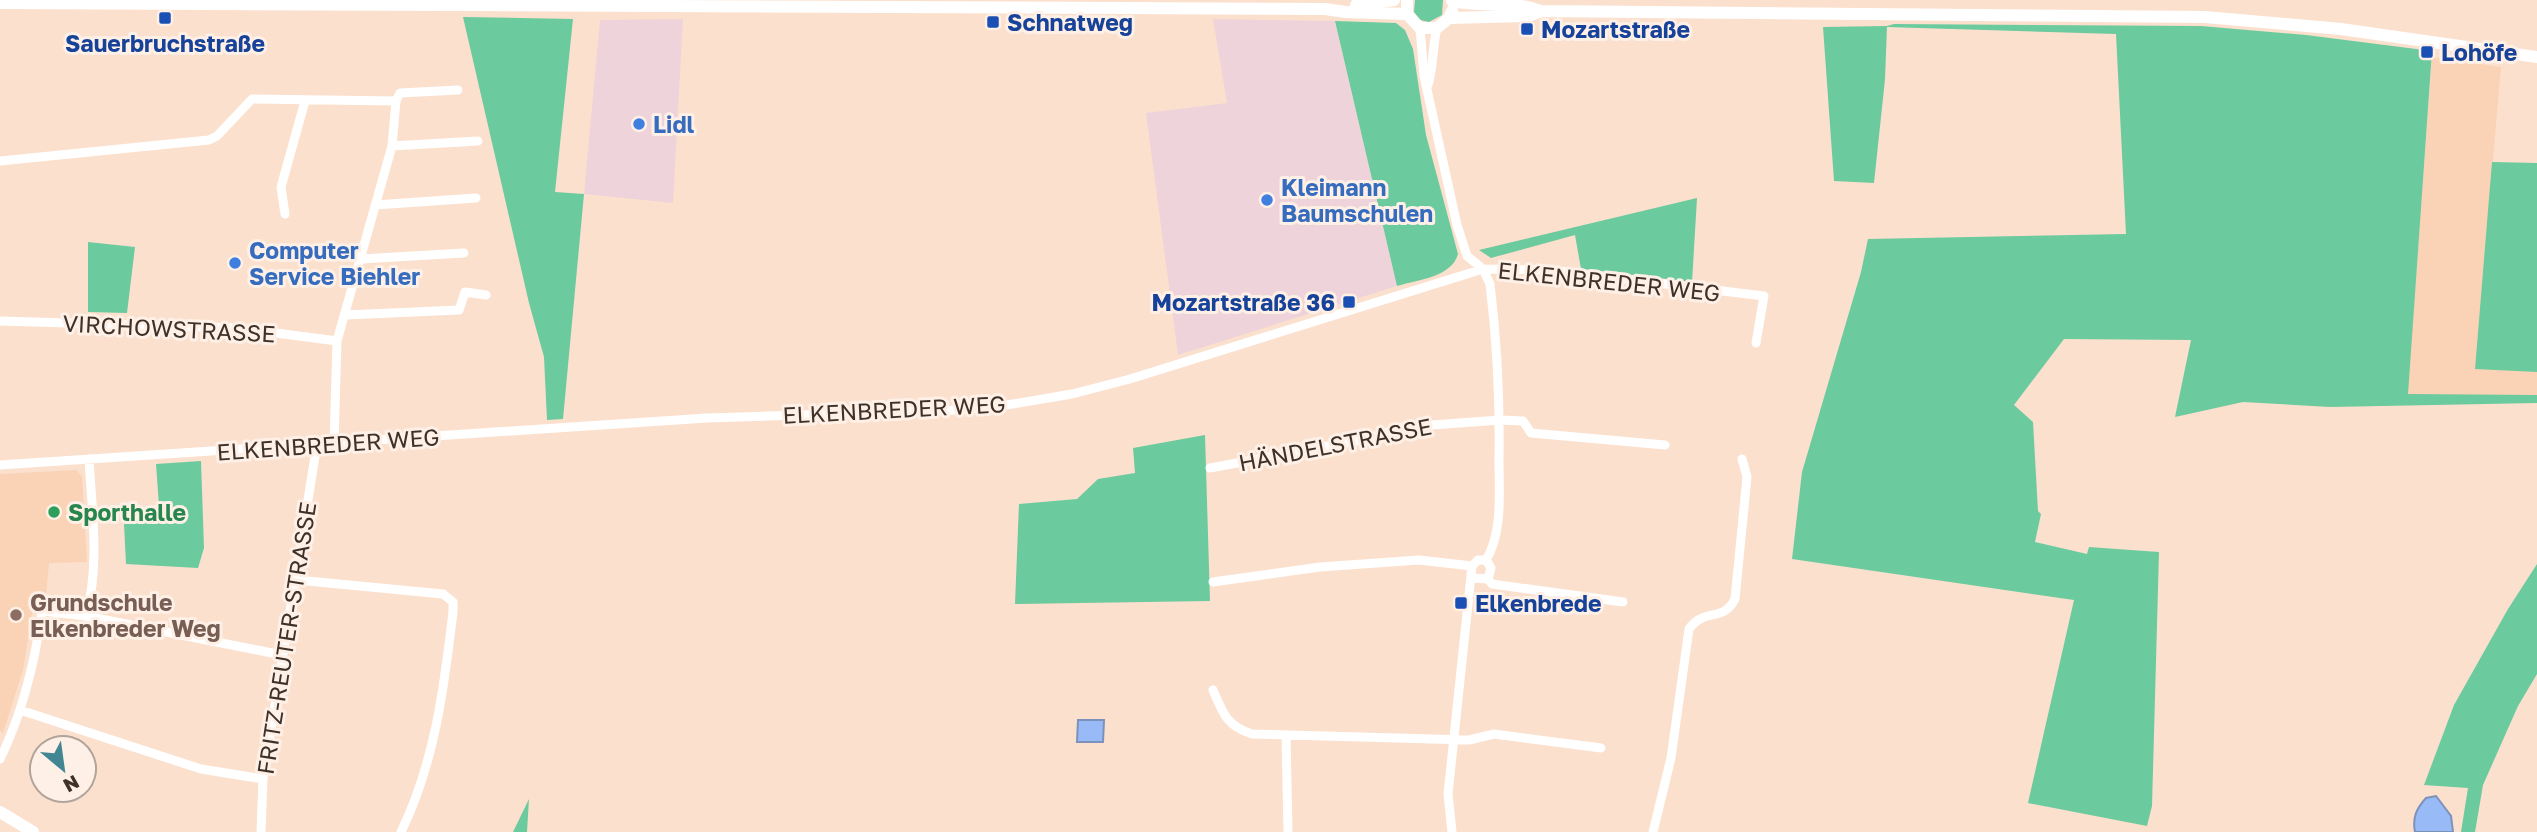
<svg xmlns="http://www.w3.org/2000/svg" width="2537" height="832" viewBox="0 0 2537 832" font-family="'Golos Text',sans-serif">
<rect width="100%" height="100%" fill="#fbe0cd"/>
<!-- commercial -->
<path fill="#eed4da" d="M683,19l-10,184 -89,-9 16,-174z
M1213,19l122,2 62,265 -219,69 -32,-242 81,-10z"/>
<!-- built -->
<path fill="#fad2b6" d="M2432,57l69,10 -26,301 62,4v23h-130z
M76,470l6,7 5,85 -38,1 -3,33h-11l-12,74 -20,63 -3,-2v-257z"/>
<!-- green -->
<path fill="#6bca9e" d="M1415,0h28l-1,15 -13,7 -9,-2 -6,-8z
M463,17l110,2 -18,173 29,2 -21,225 -16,1 -3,-63 -15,-54z
M1335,21l61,2 9,7 8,19 13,86 32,119c-6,23 -41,26 -61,32z
M1894,24l307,2 105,9 126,16 -24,343 129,1v8l-207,4 -87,-5 -68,15 16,-77 -127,-1 -50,66 19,17 5,89 3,3 -6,28 52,12 2,-7 70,5 -7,254 -5,20 -119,-23 46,-203 -282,-41 10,-87 59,-200 7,-33 258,-5 -10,-200 -229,-7 -2,52 -11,104 -40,-2 -11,-154 64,-1z
M2492,162l45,1v209l-62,-3z
M1697,198l-5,84 -111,-13 -6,-34 -84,23 -12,-8z
M88,242l47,5 -8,66 -39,-1z
M1205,435l5,166 -195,3 4,-100 58,-5 21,-20 37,-6 -2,-25z
M201,461l3,87 -6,20 -72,-4 -2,-40 36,-5 -4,-55z
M2537,564v110l-19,32 -35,79 -8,47h-14l7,-44 -44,-3 30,-80 54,-96z
M529,799l-2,33h-14z"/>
<!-- water -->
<path fill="#98bbf8" stroke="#7d92ba" stroke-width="2" d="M1078,720h26l-1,22h-26z
M2436,796l15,20 2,16h-38c-3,-15 2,-24 11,-34z"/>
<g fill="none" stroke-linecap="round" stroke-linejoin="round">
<!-- street -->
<path stroke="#fff" stroke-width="9" d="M1420,28l4,48 33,149 10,31 16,13 7,15c7,58 10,117 9,176 0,32 4,72 -13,100h-8l-6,6 -24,228 4,38
M1428,85c6,-19 4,-38 9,-57
M392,146l86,-5
M0,161l209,-21 8,-4 35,-37 144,2
M375,205l101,-7
M285,214l-4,-27 24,-86
M361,259l103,-6
M345,315l114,-5 6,-18 21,3
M0,321l238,7 99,13
M334,443l3,-102 55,-195 4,-45 4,-8 58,-3
M0,465l707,-47 250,-8 56,-6 59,-10 58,-15 353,-110 68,1 213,26 -8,47
M1210,468l156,-29 37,-12 98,-7 22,1 8,12 134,12
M1472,578l16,1 3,-11 -5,-8
M1488,579l4,5 131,18
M297,580l146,14 10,8v10c-9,76 -18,150 -52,220
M1213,582l107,-15 99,-7 53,6
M86,616l196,39
M1213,690c10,24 14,36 39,44l217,6 25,-6 107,14
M20,710l181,59 62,10
M1286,735l2,97
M0,759c23,-47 35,-97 42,-148l44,5c14,-51 6,-104 3,-157
M261,832l2,-53 54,-335
M1653,832l18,-74 18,-129c16,-22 34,-6 46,-30l12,-122 -5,-18"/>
<!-- secondary -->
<path stroke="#fff" stroke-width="12" d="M1407,0v14l13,14h17l12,-10 3,-7
M1452,1c28,7 62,-1 89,10
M0,3l1325,6 21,3 61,2
M1356,5l38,-5
M1449,18l80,-2 12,-5 664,6 136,12 196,28
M0,812l33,20"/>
</g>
<!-- markers -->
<g fill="#1a4fb4" stroke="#fef0e6" stroke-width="2.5">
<rect x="158" y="11" width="14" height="14" rx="3.5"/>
<rect x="986" y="15" width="14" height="14" rx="3.5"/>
<rect x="1520" y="22" width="14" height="14" rx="3.5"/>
<rect x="2420" y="45" width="14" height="14" rx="3.5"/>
<rect x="1342" y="295" width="14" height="14" rx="3.5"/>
<rect x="1454" y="596" width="14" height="14" rx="3.5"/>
</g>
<g fill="#3f7fe0" stroke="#fef0e6" stroke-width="2.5">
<circle cx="639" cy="124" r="7"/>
<circle cx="1267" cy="200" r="7"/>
<circle cx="235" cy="263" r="7"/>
</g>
<circle fill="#2e9e5b" stroke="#fef0e6" stroke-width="2.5" cx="54" cy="512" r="7"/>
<circle fill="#8d6e63" stroke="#fef0e6" stroke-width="2.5" cx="16" cy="615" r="7"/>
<g text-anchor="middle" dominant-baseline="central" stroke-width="6" stroke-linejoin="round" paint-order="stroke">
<!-- transit labels -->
<g font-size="23" font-weight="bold" fill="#164399" stroke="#fef0e6" text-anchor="start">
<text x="1007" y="22">Schnatweg</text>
<text x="1541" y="29">Mozartstraße</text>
<text x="165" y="43" text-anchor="middle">Sauerbruchstraße</text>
<text x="2441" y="52">Lohöfe</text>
<text x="1335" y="302" text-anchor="end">Mozartstraße 36</text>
<text x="1475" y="603">Elkenbrede</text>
</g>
<!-- shop labels -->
<g font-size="23" font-weight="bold" fill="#366cbe" stroke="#fef0e6" text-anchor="start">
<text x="653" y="124">Lidl</text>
<text x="1281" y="187">Kleimann<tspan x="1281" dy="26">Baumschulen</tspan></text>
<text x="249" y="250">Computer<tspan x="249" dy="26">Service Biehler</tspan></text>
</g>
<!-- street labels -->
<g font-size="23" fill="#3e3128" stroke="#fef0e6">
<text transform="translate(1609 281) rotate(6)">ELKENBREDER WEG</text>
<text transform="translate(169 328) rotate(3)">VIRCHOWSTRASSE</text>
<text transform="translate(894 409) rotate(-3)">ELKENBREDER WEG</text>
<text transform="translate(328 444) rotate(-4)">ELKENBREDER WEG</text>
<text transform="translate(1335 444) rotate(-11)">HÄNDELSTRASSE</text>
<text transform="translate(286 638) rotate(-81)">FRITZ-REUTER-STRASSE</text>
</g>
<!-- leisure labels -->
<g font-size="23" font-weight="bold" fill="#27864d" stroke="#fef0e6" text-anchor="start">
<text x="68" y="512">Sporthalle</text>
</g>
<!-- education labels -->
<g font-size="23" font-weight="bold" fill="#785e54" stroke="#fef0e6" text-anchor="start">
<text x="30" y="602">Grundschule<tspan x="30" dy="26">Elkenbreder Weg</tspan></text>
</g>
</g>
<!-- north arrow -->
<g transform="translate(63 769) rotate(151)"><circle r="33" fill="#fef0e6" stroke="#b1a49a" stroke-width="2"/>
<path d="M0-5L12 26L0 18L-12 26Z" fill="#428694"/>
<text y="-10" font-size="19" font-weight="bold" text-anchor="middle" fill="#3e3128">N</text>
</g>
</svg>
